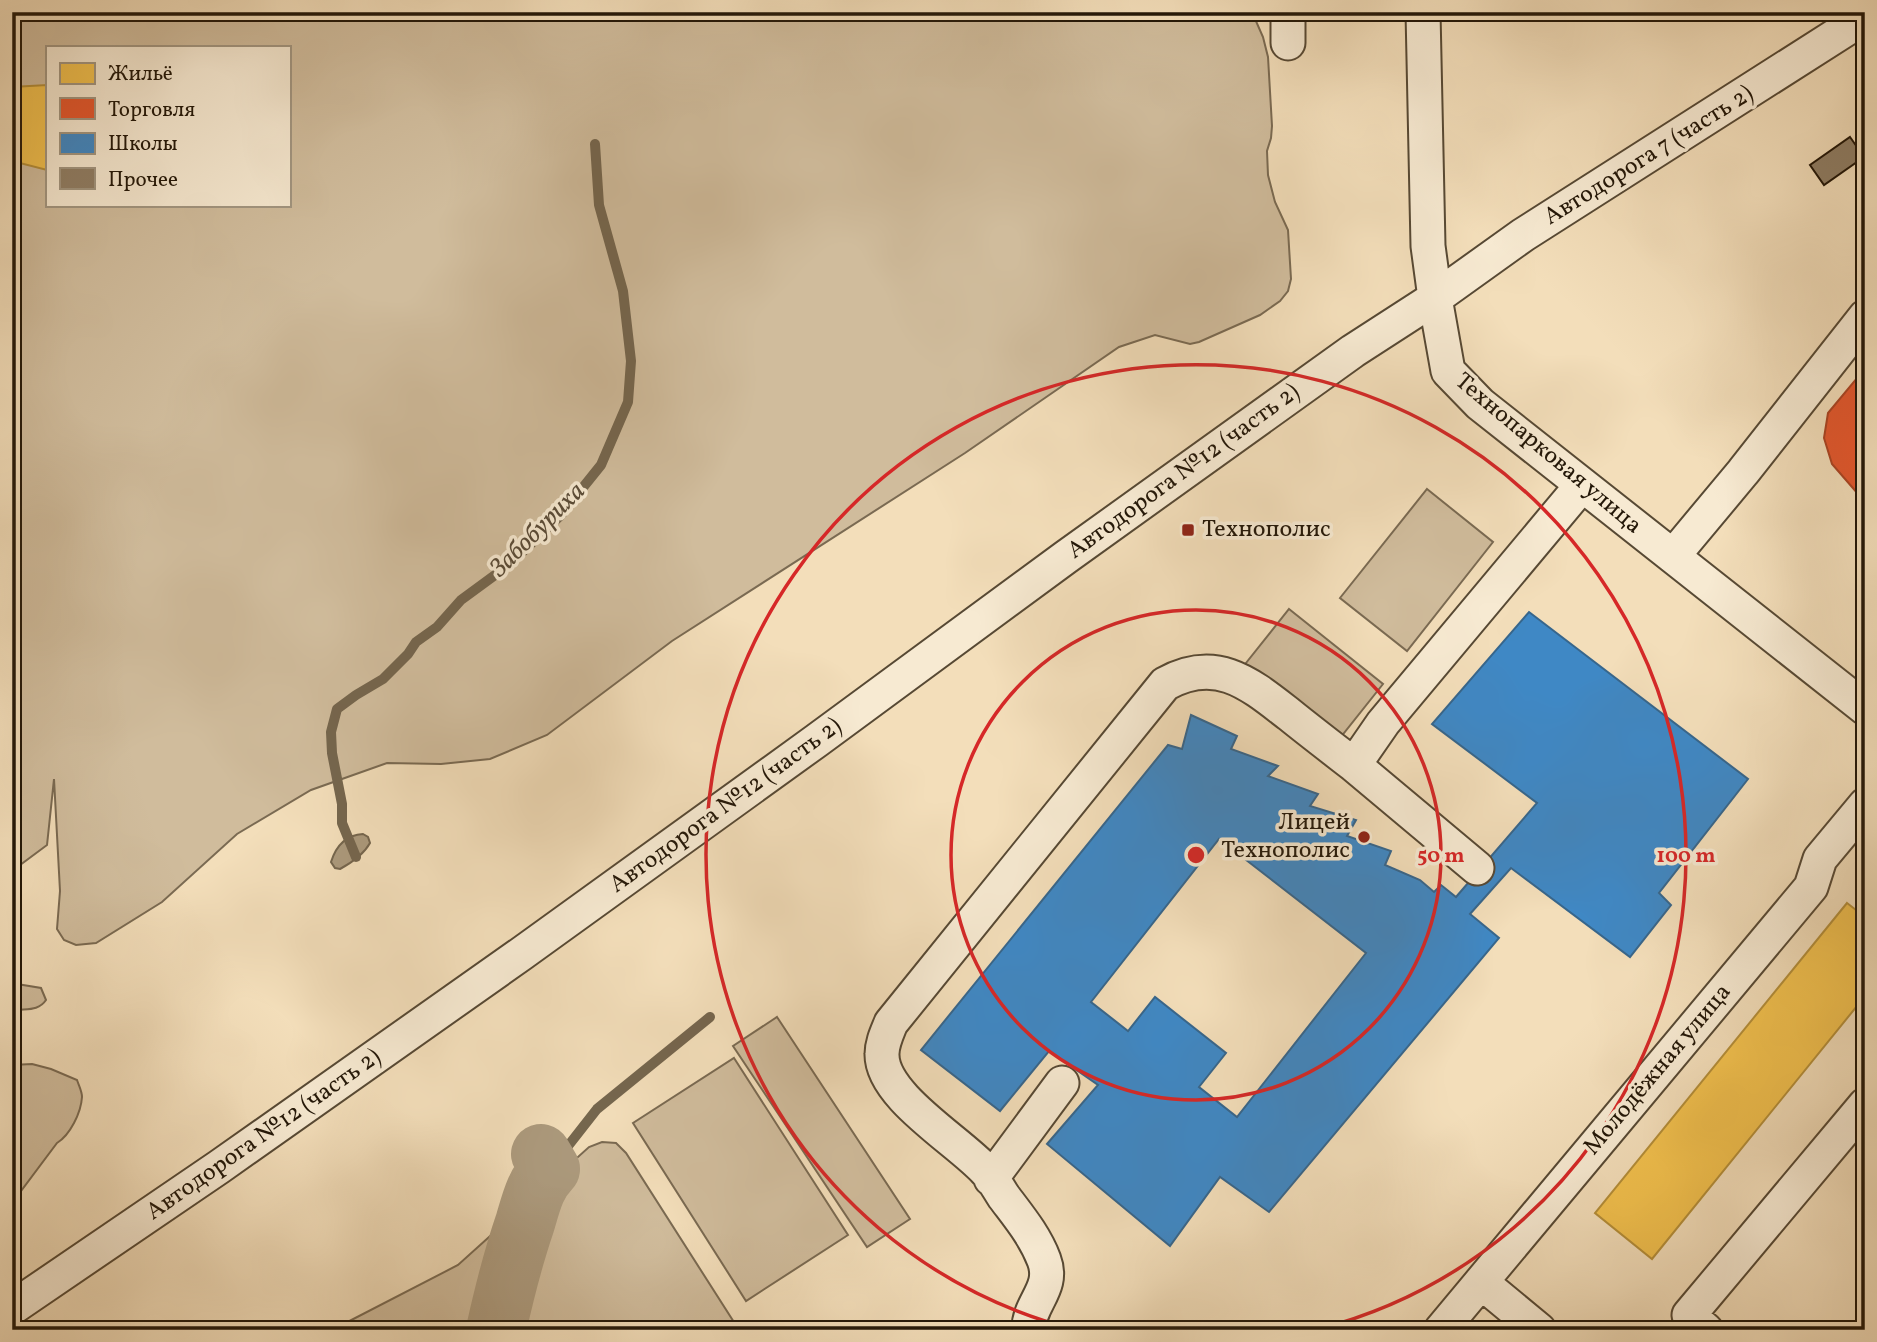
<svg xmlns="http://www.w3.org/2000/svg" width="1877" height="1342" viewBox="0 0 1877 1342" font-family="Vollkorn,serif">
<rect width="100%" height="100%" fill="#f3deba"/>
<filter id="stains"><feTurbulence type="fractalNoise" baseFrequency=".00286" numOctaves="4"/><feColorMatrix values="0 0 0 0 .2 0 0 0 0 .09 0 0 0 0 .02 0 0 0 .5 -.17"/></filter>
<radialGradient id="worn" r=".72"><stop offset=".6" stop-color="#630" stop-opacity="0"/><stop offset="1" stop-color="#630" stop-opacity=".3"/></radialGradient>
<!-- green -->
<path fill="#d0bc9c" stroke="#7a6a52" stroke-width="2" fill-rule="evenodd" d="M12,12h1240l11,25 5,20 4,69 -1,12 -4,13 1,24 7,27 13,28 3,49 -3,12 -8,10 -20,14 -61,27 -9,2 -35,-9 -36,12 -154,106 -293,188 -125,94 -57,24 -49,5 -54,-1 -76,27 -74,44 -75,68 -66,41 -20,2 -12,-5 -7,-11 3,-38 -6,-112 -7,66 -35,26zM47,47h242v158h-242z
M1427,489l66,53 -86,109 -67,-53z
M1289,609l94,75 -47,59 -94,-75z
M17,984l24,4 5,12c-8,12 -21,8 -34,11v-26z
M777,1017l133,202 -43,28 -134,-201z
M734,1058l114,177 -102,66 -113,-178z
M32,1064l19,5 26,11c2,6 5,11 5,17 -1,16 -12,38 -25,46l-36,48 -9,7v-133z
M602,1142l14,1 10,10 113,177h-407l126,-65 131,-118z"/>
<!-- water -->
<path fill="#ac9a7d" stroke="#75664e" stroke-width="2" d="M363,834l5,3 2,6c-6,11 -19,20 -30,26l-5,-1 -4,-6c5,-16 14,-27 32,-28z"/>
<!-- homes -->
<path fill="#f2c14e" stroke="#b48e39" stroke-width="2" d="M47,85v85l-35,-9v-74z
M1847,903l18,14v95l-8,-6 -205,253 -57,-46z"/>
<!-- shops -->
<path fill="#e4572e" stroke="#aa4423" stroke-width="2" d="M1857,378l8,6v118l-33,-38 -8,-26 4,-25z"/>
<!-- schools -->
<path fill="#3f88c5" stroke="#37668c" stroke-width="2" fill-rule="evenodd" d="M1529,612l219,167 -89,114 12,12 -41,52 -119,-89 -41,46 29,24 -230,274 -49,-35 -50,69 -123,-102 51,-59 -49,-34 -49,60 -79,-61 247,-305 14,4 9,-34 46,21 -6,13 47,17 -10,10 50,18 -8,12 46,14 -9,16 44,15 -6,14 35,15 14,12 7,-7 15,12 81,-94 -105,-79zM1219,839l147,114 -129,164 -38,-30 27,-34 -71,-56 -27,34 -37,-29z"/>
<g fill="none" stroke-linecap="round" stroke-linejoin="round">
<!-- stream -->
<path stroke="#75664e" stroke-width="10" d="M356,857l-14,-34v-19l-10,-51 -1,-21 6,-23 19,-14 27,-16 25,-25 8,-12 21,-15 24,-27 49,-36 50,-48 41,-51 27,-63 3,-41 -8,-70 -24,-86 -4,-61
M550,1169l47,-60 113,-92"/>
<!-- river -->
<path stroke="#ac9a7d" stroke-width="60" d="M496,1330c8,-36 17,-72 29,-107 6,-20 10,-39 25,-54l-9,-15"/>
</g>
<!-- building -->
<path fill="#8f7e65" stroke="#231708" stroke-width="2" d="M1850,137l14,20 -40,28 -14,-20z"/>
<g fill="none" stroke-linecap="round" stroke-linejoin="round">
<defs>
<path id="minor" d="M1423,12l5,234 7,52 13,73 32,33 385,304
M1288,43v-31
M1673,556l70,-84 122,-155
M1354,765l123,103
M991,1179l71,-96
M1481,1282l58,48
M12,1308l207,-141 302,-213 295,-213 250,-184 287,-206 82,-53 88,-63 342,-218
M1029,1330c-1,-27 26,-41 15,-70 -9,-24 -25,-43 -40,-63 -6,-9 -11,-19 -18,-26 -27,-30 -105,-75 -104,-117 0,-11 5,-21 9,-31l274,-339c52,-29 85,0 125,31 21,17 42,33 64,50l29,-42 199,-238
M1441,1330l370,-443 9,-28 45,-54
M1706,1330l-17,-15 176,-210"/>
</defs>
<!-- minor casing -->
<use href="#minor" stroke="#574934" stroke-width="37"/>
<!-- minor -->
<use href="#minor" stroke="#f7ead2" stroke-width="33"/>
</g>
<!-- distance rings -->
<g fill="none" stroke="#d62828" stroke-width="3.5">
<circle cx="1196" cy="855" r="245"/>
<path d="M1073 1329A490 490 0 1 1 1319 1329"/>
</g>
<!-- markers -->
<g fill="#8f2418" stroke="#f7ead2" stroke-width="2.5">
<rect x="1181" y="523" width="14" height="14" rx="3.5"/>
<circle cx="1364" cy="837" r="7"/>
</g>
<g text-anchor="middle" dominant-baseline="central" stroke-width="7" stroke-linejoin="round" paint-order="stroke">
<!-- street labels -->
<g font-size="24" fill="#231708" stroke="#f7ead2">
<text transform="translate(1649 156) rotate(-32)">Автодорога 7 (часть 2)</text>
<text transform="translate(1548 454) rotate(40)">Технопарковая улица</text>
<text transform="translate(1184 472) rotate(-36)">Автодорога №12 (часть 2)</text>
<text transform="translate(726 806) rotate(-36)">Автодорога №12 (часть 2)</text>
<text transform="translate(1658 1070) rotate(-50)">Молодёжная улица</text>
<text transform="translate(264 1135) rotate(-35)">Автодорога №12 (часть 2)</text>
</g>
<!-- poi labels -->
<g font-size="24" fill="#231708" stroke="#f7ead2" text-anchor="start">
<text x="1202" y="530">Технополис</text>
<text x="1350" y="823" text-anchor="end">Лицей<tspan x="1350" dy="28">Технополис</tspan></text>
</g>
<!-- water labels -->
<g font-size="26" font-style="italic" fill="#5a4b37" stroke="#f7ead2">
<text transform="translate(538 530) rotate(-45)">Забобуриха</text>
</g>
</g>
<circle cx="1196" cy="855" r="10" fill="#d62828" stroke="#f7ead2" stroke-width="3.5"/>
<g font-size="21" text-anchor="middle" font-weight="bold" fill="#d62828" stroke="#f7ead2" stroke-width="7" stroke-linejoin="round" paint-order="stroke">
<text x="1441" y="862">50 m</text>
<text x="1686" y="862">100 m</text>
</g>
<!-- margin -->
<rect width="1877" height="1342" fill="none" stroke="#f3deba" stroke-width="42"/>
<rect x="14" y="14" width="1849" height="1314" fill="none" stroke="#231708" stroke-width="3.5"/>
<rect x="21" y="21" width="1835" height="1300" fill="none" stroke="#231708" stroke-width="2"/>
<!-- legend -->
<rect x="46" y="46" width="245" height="161" fill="#f7ead2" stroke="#a29681" stroke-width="2"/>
<rect x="60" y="63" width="35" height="21" fill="#f2c14e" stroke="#a29681" stroke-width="2"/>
<text x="108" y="80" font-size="21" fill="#231708">Жильё</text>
<rect x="60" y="98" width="35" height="21" fill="#e4572e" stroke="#a29681" stroke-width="2"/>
<text x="108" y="116" font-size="21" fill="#231708">Торговля</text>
<rect x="60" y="133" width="35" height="21" fill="#3f88c5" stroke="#a29681" stroke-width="2"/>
<text x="108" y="150" font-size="21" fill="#231708">Школы</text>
<rect x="60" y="168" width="35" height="21" fill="#8f7e65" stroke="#a29681" stroke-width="2"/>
<text x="108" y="186" font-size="21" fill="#231708">Прочее</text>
<rect width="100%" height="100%" filter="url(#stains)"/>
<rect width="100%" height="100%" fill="url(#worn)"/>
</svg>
